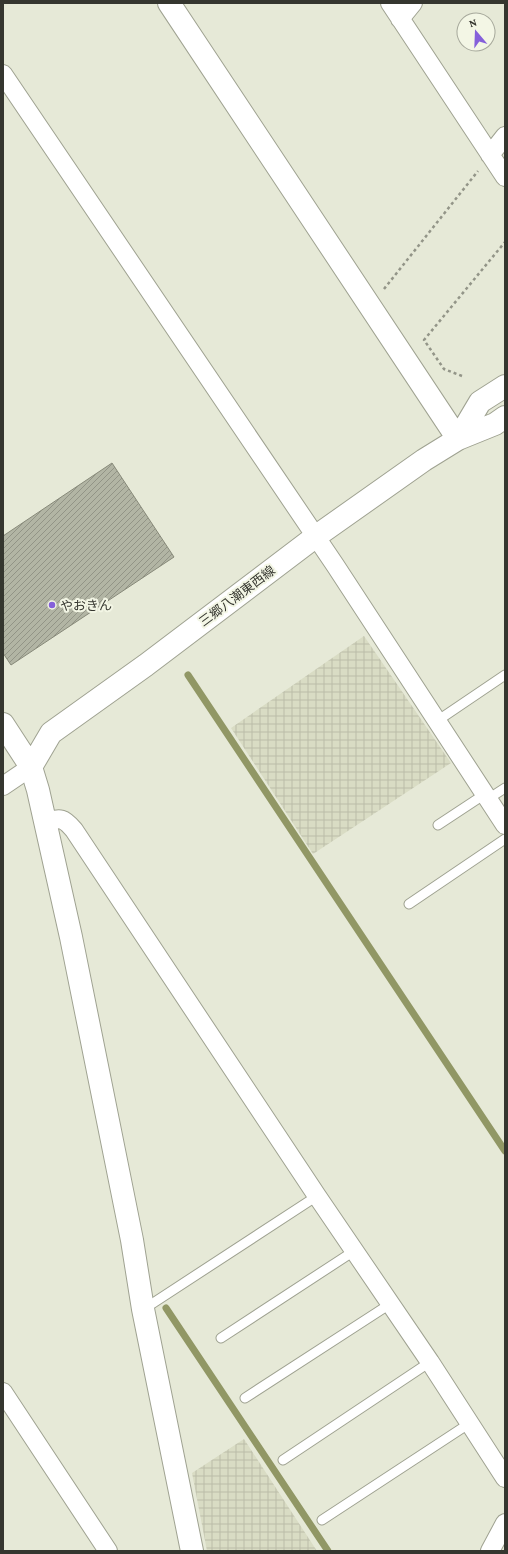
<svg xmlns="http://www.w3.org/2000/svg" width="508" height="1554" viewBox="0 0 508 1554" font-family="'Crimson Pro','Noto Sans JP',serif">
<defs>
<pattern id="industrial-grid" width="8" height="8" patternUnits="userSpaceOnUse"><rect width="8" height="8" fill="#d9dcc4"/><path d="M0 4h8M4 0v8" fill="none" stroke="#bbbda9"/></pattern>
<pattern id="building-hatch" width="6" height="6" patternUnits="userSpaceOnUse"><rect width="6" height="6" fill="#b2b5a4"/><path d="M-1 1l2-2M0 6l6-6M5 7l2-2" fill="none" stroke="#929486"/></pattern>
</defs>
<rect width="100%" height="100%" fill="#e6e9d7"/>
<!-- industrial -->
<path fill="url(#industrial-grid)" d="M364,636l87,127 -138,91 -82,-126z
M244,1439l73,112h-110l-15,-78z"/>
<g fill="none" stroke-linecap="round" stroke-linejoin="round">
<!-- stream -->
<path stroke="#919765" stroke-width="7" d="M188,675l317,476
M166,1308l162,243"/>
</g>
<!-- building -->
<path fill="url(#building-hatch)" stroke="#878979" d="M112,463l62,94 -163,108 -8,-12v-117z"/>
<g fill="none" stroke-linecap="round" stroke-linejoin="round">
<defs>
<path id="lane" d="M437,721l68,-46
M488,799l17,-11
M438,825l47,-31
M409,904l96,-65
M144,1309l173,-113
M221,1338l133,-87
M245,1398l145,-94
M283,1460l147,-98
M322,1520l148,-97"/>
<path id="street" d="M390,3l115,174
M400,19l13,-16
M3,74l332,491 170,260
M490,155l15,-19
M3,786l28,-19
M45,822c16,-4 18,-5 29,8l243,366 113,166 75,116
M3,1392l105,159
M490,1551l15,-28"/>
<path id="secondary" d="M169,3l289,436
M458,439l22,-37 25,-16
M3,724l28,43 7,23 33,147 61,303 11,69 49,242
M31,767l20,-34 95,-68 169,-128 109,-77 34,-21 37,-15 10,-7"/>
</defs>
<!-- lane casing -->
<use href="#lane" stroke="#9fa291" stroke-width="11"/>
<!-- street casing -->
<use href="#street" stroke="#9fa291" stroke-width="20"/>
<!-- secondary casing -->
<use href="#secondary" stroke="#9fa291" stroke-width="24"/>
<!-- path -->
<path stroke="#939588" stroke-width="2.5" stroke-dasharray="3 3" stroke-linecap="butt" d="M384,289l94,-118
M462,376l-18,-7 -20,-29 81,-98"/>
<!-- lane -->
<use href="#lane" stroke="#fff" stroke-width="9"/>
<!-- street -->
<use href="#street" stroke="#fff" stroke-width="18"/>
<!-- secondary -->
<use href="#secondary" stroke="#fff" stroke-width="22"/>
</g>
<!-- markers -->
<circle fill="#8560da" stroke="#f3f6e5" stroke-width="1.5" cx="52" cy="605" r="4"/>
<g text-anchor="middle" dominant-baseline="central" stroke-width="4" stroke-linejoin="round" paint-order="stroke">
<!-- street labels -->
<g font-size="13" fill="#35362f" stroke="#f3f6e5">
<text transform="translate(237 596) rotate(-37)">三郷八潮東西線</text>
</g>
<!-- poi labels -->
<g font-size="13" fill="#35362f" stroke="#f3f6e5" text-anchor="start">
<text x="60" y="605">やおきん</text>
</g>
</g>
<!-- border -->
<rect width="508" height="1554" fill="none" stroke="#35362f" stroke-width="8"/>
<!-- north arrow -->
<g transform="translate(476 32) rotate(341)"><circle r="19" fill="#f3f6e5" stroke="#a7a99c"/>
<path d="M0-3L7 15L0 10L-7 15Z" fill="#8560da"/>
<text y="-6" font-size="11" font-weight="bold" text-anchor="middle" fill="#35362f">N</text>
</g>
</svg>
